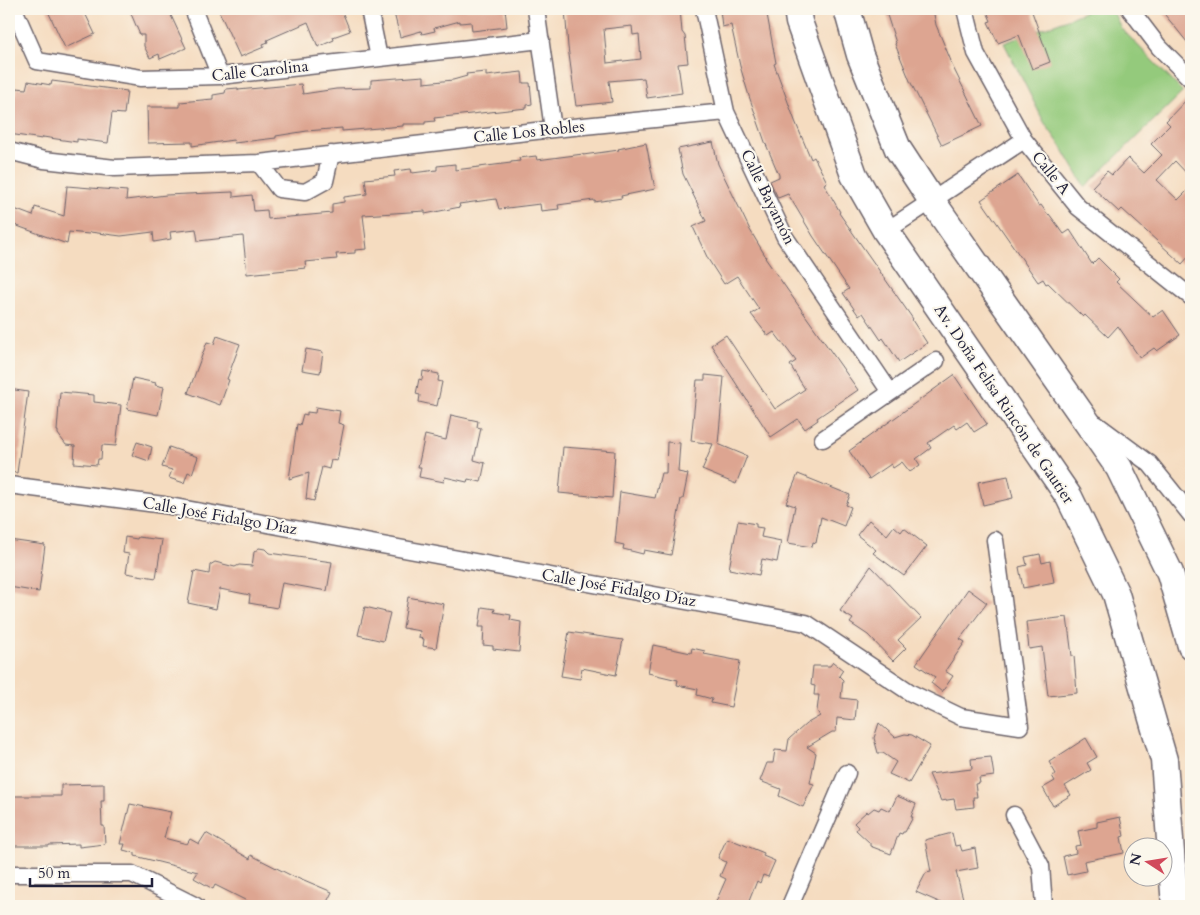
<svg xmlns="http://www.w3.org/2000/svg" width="1200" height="915" viewBox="0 0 1200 915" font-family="Cardo,serif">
<rect width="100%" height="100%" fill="#fbf7ec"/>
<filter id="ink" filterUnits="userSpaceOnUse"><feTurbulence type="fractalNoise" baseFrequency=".02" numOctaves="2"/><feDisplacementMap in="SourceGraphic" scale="10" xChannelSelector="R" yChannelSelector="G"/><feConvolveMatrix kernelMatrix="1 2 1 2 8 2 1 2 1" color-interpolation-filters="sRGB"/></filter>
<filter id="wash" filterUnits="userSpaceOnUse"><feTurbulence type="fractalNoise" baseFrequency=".0096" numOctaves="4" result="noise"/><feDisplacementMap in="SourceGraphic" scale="20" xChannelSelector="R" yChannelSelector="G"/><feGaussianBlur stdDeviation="1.12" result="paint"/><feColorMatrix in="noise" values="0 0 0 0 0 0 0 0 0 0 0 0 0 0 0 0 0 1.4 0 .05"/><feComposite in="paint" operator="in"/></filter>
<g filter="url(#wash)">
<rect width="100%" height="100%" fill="#f5dcc0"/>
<!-- green -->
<path fill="#94ca7c" stroke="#5b765c" d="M1091,9h21l9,19 62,64 -98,95 -24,-41 -17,-24 -40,-79 61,-23z"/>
<g id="blocks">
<!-- building -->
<path fill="#dda591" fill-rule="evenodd" d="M47,9h36l12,25 -30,14z
M129,9h39l18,39 -26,11 -1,-5 -9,4 -6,-12v-11h-4z
M218,9h123l9,22 -17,6 1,3 -16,7 -10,-25 -41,18 1,2 -5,2 1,3 -24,10z
M393,9h112l2,18 -35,4 -1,-9 -11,1v-2l-26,7 1,3 -13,3 -1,-3 -21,6z
M565,9h115l2,23 3,4 3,27 -10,1 4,29 -35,5 -3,-20 -35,3 3,21 -36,4 -8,-59zM632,26l1,9 6,-1 2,25 -34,4 -3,-34z
M720,9h46l10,54 -2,1 21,57 16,38 3,-2 13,25 -3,2 16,28 -1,1 74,106 -1,1 15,23 -28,19 -16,-24 -2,2 -18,-27 -4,3 -16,-23 6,-4 -36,-53 -25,-42 -10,4 -8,-17 9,-4v-2l-14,-33 -16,-46 -9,-30 -9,-41 -9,2z
M885,9h48l3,16 15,36h-1l32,65 -40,19 -32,-64 -15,-37 1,-1z
M986,9h45l19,53 -18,7 -13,-34 -21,8 -10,-21 3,-1z
M1160,9h31v38l-16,-20z
M486,72v4l36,-4 1,11h7l2,21 -5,1v3l-93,10 1,3 -10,1v2h-22v2l-61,5v-3l-35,3 -31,5v2l-42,5 -1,-3 -41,6v-4l-44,1 -1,-36h33v-5l33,-3v-4l12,-2 1,-4 12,-1v2l63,-6 2,10 33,-5 35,-1v-8l53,-4v7l29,-3 14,-4 -1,-2z
M28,81l23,4 1,-4 75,10 -3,23 -12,-1 -4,30 -31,-4v3l-34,-5 -1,2 -33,-5v-41l7,2 1,-7 9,1z
M1191,95v83l-16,-17 -18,19 21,20 13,-13v67l-9,10 -60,-55 -3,3 -27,-25 15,-16 5,4 16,-17 16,15 18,-18 -11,-11 19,-19 -4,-4z
M713,142l5,22 32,66 16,27 -1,1 93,132 -41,28 1,2 -13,9 -7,-10 -27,18 -60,-92 15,-10 49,74 30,-20 -15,-24 6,-4 -22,-29 -6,4 -17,-22 8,-5 -22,-33 -13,8 -16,-25 -15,-32 13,-6 -23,-47 -5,-25z
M646,143l9,46 -34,7 1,2 -28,4v-2l-36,5 1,4 -18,2 -1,-7 -41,5 -3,-10 -37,5 1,3 -35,7v-3l-62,4 4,34 -12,1v3l-19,1 1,5 -32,3 1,6 -59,6 -4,-38 -45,5 -2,-12 -26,3 1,7 -17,3 -1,-10 -32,4 -31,-4 -1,2 -20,-2 -2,12 -58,-21v-16l24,9 2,-9 29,9 3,-30 60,5 -1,9 40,-5 67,-3v5l19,-2 2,16 13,-1 1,9 64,-6v-9l12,-2v-5l23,-3 -2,-15 30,-3 -1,-5 17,-2 1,4 25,-3v-4l18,-2v6l56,-7v-1l9,-1 -1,-3 17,-2 1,4 46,-6v1l36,-5 -1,-1z
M1018,175l21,31 2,-1 7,10 1,-1 15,20 6,-4 22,34 6,-6 21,21 -3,3 37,35 10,-7 17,25 -23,16 -3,-3 -14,10 -22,-32 -10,11 -23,-22 -2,2 -35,-34 -2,1 -3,-5 -5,3 -57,-82z
M217,336l23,8 -13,35 2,1 -9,25 -32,-12 19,-51 7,2z
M306,349l17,3 -3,21 -18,-3z
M423,371l16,3 -1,7 4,1 -5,24 -18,-4 1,-7 -4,-1 3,-15 3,1z
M705,375l19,2 -6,67 29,12 -11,28 -34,-14 11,-26 -22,-3 6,-61h8z
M954,375l33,49 -13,8 -7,-10 -10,7 -3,-4 -26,18 3,5 -15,11 4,6 -10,7 -8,-10 -9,6 -2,-4 -22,15 -20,-28z
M133,378l23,5 -1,2 9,2 -6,28 -31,-6z
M9,389l19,3 -11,81 -8,-1z
M60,392l34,3v7l27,3 -5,41 -14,-1 -1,14h-3l-1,6 -23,-2 1,-17 -9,-1 -8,-11v-3h-1z
M316,407l24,4 -2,12 6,2 -7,36 -6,-1 -2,9 -7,-2 -8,34 -8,-2 3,-26 -20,6 8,-55 3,1 3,-11 4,1v-3l8,1z
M451,415l27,6 -1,6 4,1 -7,32 11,3 -4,19 -13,-3 -1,3 -22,-5 -1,5 -25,-5 2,-10h-3l7,-32 21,5z
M137,442l15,5 -3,14 -17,-6z
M667,442l13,1 -2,29 10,2 -5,25h-2l-10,56 -27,-5 -1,4 -20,-5 1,-4 -9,-2 5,-51 35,6 6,-25h5z
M169,447l29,10 -6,17 -4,-2 -4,11 -15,-5 3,-8 -10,-3z
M563,447l52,4 -3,47 -53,-5z
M798,474l52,21 -4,10 5,2 -7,19 -23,-9 -5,26 -3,-1 -1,5 -24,-4 7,-37 -9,-3z
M1008,476l5,22 -30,7 -5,-23z
M869,520l18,15 7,-9 7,6 3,-4 23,18 -23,30 -31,-23 3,-3 -19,-15z
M738,521l18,3v3l7,1 -2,9 20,4 -4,21 -15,-3 -3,16 -30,-6z
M125,537l12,2 1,-2 24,3 -6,38 -30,-5 3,-19 -6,-1z
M9,540l36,5 -6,47 -30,-5z
M259,548l6,1 4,4 63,9 -5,29 -45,-8 -5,25 -28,-5 1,-8 -30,-6 -4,20 -28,-6 6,-32 15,3 1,-9 5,-3 20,5 4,-2 13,1 2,-14z
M1040,554l2,9 8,-2 4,21 -31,6 -4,-21 8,-2 -2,-8z
M871,566l50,52 -23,22 8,8 -13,13 -25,-26 -18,-12 3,-4 -13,-8z
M968,589l19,14 -27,36 5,3 -20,29 8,5 -11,16 -11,-9 4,-6 -19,-13z
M408,597l36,7 -8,44 -13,-2 1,-7 -5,-1 1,-7 -17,-3z
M365,607l25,6 -7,28 -25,-6z
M482,607l13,2 -1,3 17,3 -1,5 11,2 -2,30 -26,-3v-3l-10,-1 1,-18h-5z
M1067,617l5,39h2l3,37 -29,3 -6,-49 -13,2 -3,-27z
M569,632l54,8 -7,35 -34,-7 -2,11 -19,-3z
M653,645l38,8 1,-5 13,3 -1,3 36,7 -9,46 -20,-4 1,-4 -15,-4 1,-6 -21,-4 1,-5 -30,-7z
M833,662l10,8 -4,6 4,4 -2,18 16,2 -2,20 -18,-2 -1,14h-4l-25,15 9,6 -6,30 4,1 -11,23 -24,-11 2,-7 -21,-8 7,-18h6l2,-13 12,1 2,-12 17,-15 14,-8 -3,-5 2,-16h-5l1,-9 -4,-1 2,-19h17z
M879,723l16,14 10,-3 7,1 18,11 -21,37 -20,-9 7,-12 -13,-9h-5l-4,-15z
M1086,738l11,19 -10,6 4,7 -26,16 6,9 -18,11 -10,-18 12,-7 -3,-5 4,-2 -7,-12z
M991,757l3,19 -15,2 1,5 -5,1 2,13h-4l1,10 -18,2 -2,-10 -13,2 -12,-27 43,-5 -1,-10z
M104,784v17h-3l1,25h2l1,18 -26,3v-3l-30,1v1h-40v-50h52v-11z
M897,796l19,8 -5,13h2l-8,15h-2l-1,2 -3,-1 -8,21 -21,-8v-3l-14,-13 2,-3 -4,-4 13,-12 1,2 6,-5 5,2 2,-3 9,4z
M130,804l41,8 -7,26 23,6 3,-5 9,5 7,-11 44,26 1,-4 45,23 1,-1 35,15 -7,14h-68l-42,-21 -2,4 -19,-11 4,-6 -63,-16v-3l-12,-3 2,-6h-5z
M1120,817l4,19 -3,1 3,16 -40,8 2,10 -19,4 -4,-19 13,-3 -1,-7 6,-1 -3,-14 19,-4v-5z
M952,833l3,13 5,-1 2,6 13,-3 3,20 -22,4 9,34h-17l-32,-14 10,-19 5,-1 -6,-32z
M727,838l37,15 -1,3 12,5 -7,16 -5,-2 -3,8 -3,-2 -10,25h-33l12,-27 -6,-3 6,-14 -8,-4z"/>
</g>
</g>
<g filter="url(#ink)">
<use href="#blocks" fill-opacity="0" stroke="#6c636a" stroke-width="1"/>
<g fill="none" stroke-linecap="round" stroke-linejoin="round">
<defs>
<path id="minor" d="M14,9l23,52 104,17 79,-2 321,-36
M193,9l27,67
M369,9l10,49
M536,9l17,120
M704,9l22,103 59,125 105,155
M965,9l11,44 48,87 54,67 113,90
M1130,9l29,38 32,32
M9,151l35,9 71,8 144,-5 294,-34 173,-17
M259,163l20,26 26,3 20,-11 6,-27
M886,231l138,-91
M1096,424l54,40 41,51
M823,439l113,-78
M9,485l155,20 642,118 105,70 50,24 59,9 -25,-186
M1014,815l27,51 3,40
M9,874h123l64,32
M790,906l57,-133"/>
<path id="primary" d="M797,9l2,13 55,153 32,56 183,266 47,97 48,166 11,146
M847,9l13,46 38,94 34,52 187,267 51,105 21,73"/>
</defs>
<!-- minor casing -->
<use href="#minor" stroke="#6c636a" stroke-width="19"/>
<!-- primary casing -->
<use href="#primary" stroke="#6c636a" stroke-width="29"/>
<!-- minor -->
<use href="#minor" stroke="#fff" stroke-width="16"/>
<!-- primary -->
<use href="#primary" stroke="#fff" stroke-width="26"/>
</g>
</g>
<g text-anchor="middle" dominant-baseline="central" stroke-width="4" stroke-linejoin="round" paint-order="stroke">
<!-- street labels -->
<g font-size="16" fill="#22223b" stroke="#fbf7ec">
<text transform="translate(260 71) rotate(-6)">Calle Carolina</text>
<text transform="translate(529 132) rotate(-6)">Calle Los Robles</text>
<text transform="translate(1051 173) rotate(51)">Calle A</text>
<text transform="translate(768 197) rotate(64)">Calle Bayamón</text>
<text transform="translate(1004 404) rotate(56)">Av. Doña Felisa Rincón de Gautier</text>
<text transform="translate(220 516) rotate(10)">Calle José Fidalgo Díaz</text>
<text transform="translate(619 588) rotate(10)">Calle José Fidalgo Díaz</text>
</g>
</g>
<!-- margin -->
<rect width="1200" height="915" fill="none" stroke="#fbf7ec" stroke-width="30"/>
<!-- north arrow -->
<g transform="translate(1148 862) rotate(282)"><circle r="24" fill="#fbf7ec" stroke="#a4a2a5"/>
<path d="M0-4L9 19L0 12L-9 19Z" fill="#d1495b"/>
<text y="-8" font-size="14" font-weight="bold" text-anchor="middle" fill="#22223b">N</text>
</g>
<!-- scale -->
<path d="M30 878v8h122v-8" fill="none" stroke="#22223b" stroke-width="2.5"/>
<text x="38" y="878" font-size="15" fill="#22223b" stroke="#fbf7ec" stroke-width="4" paint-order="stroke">50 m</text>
</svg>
